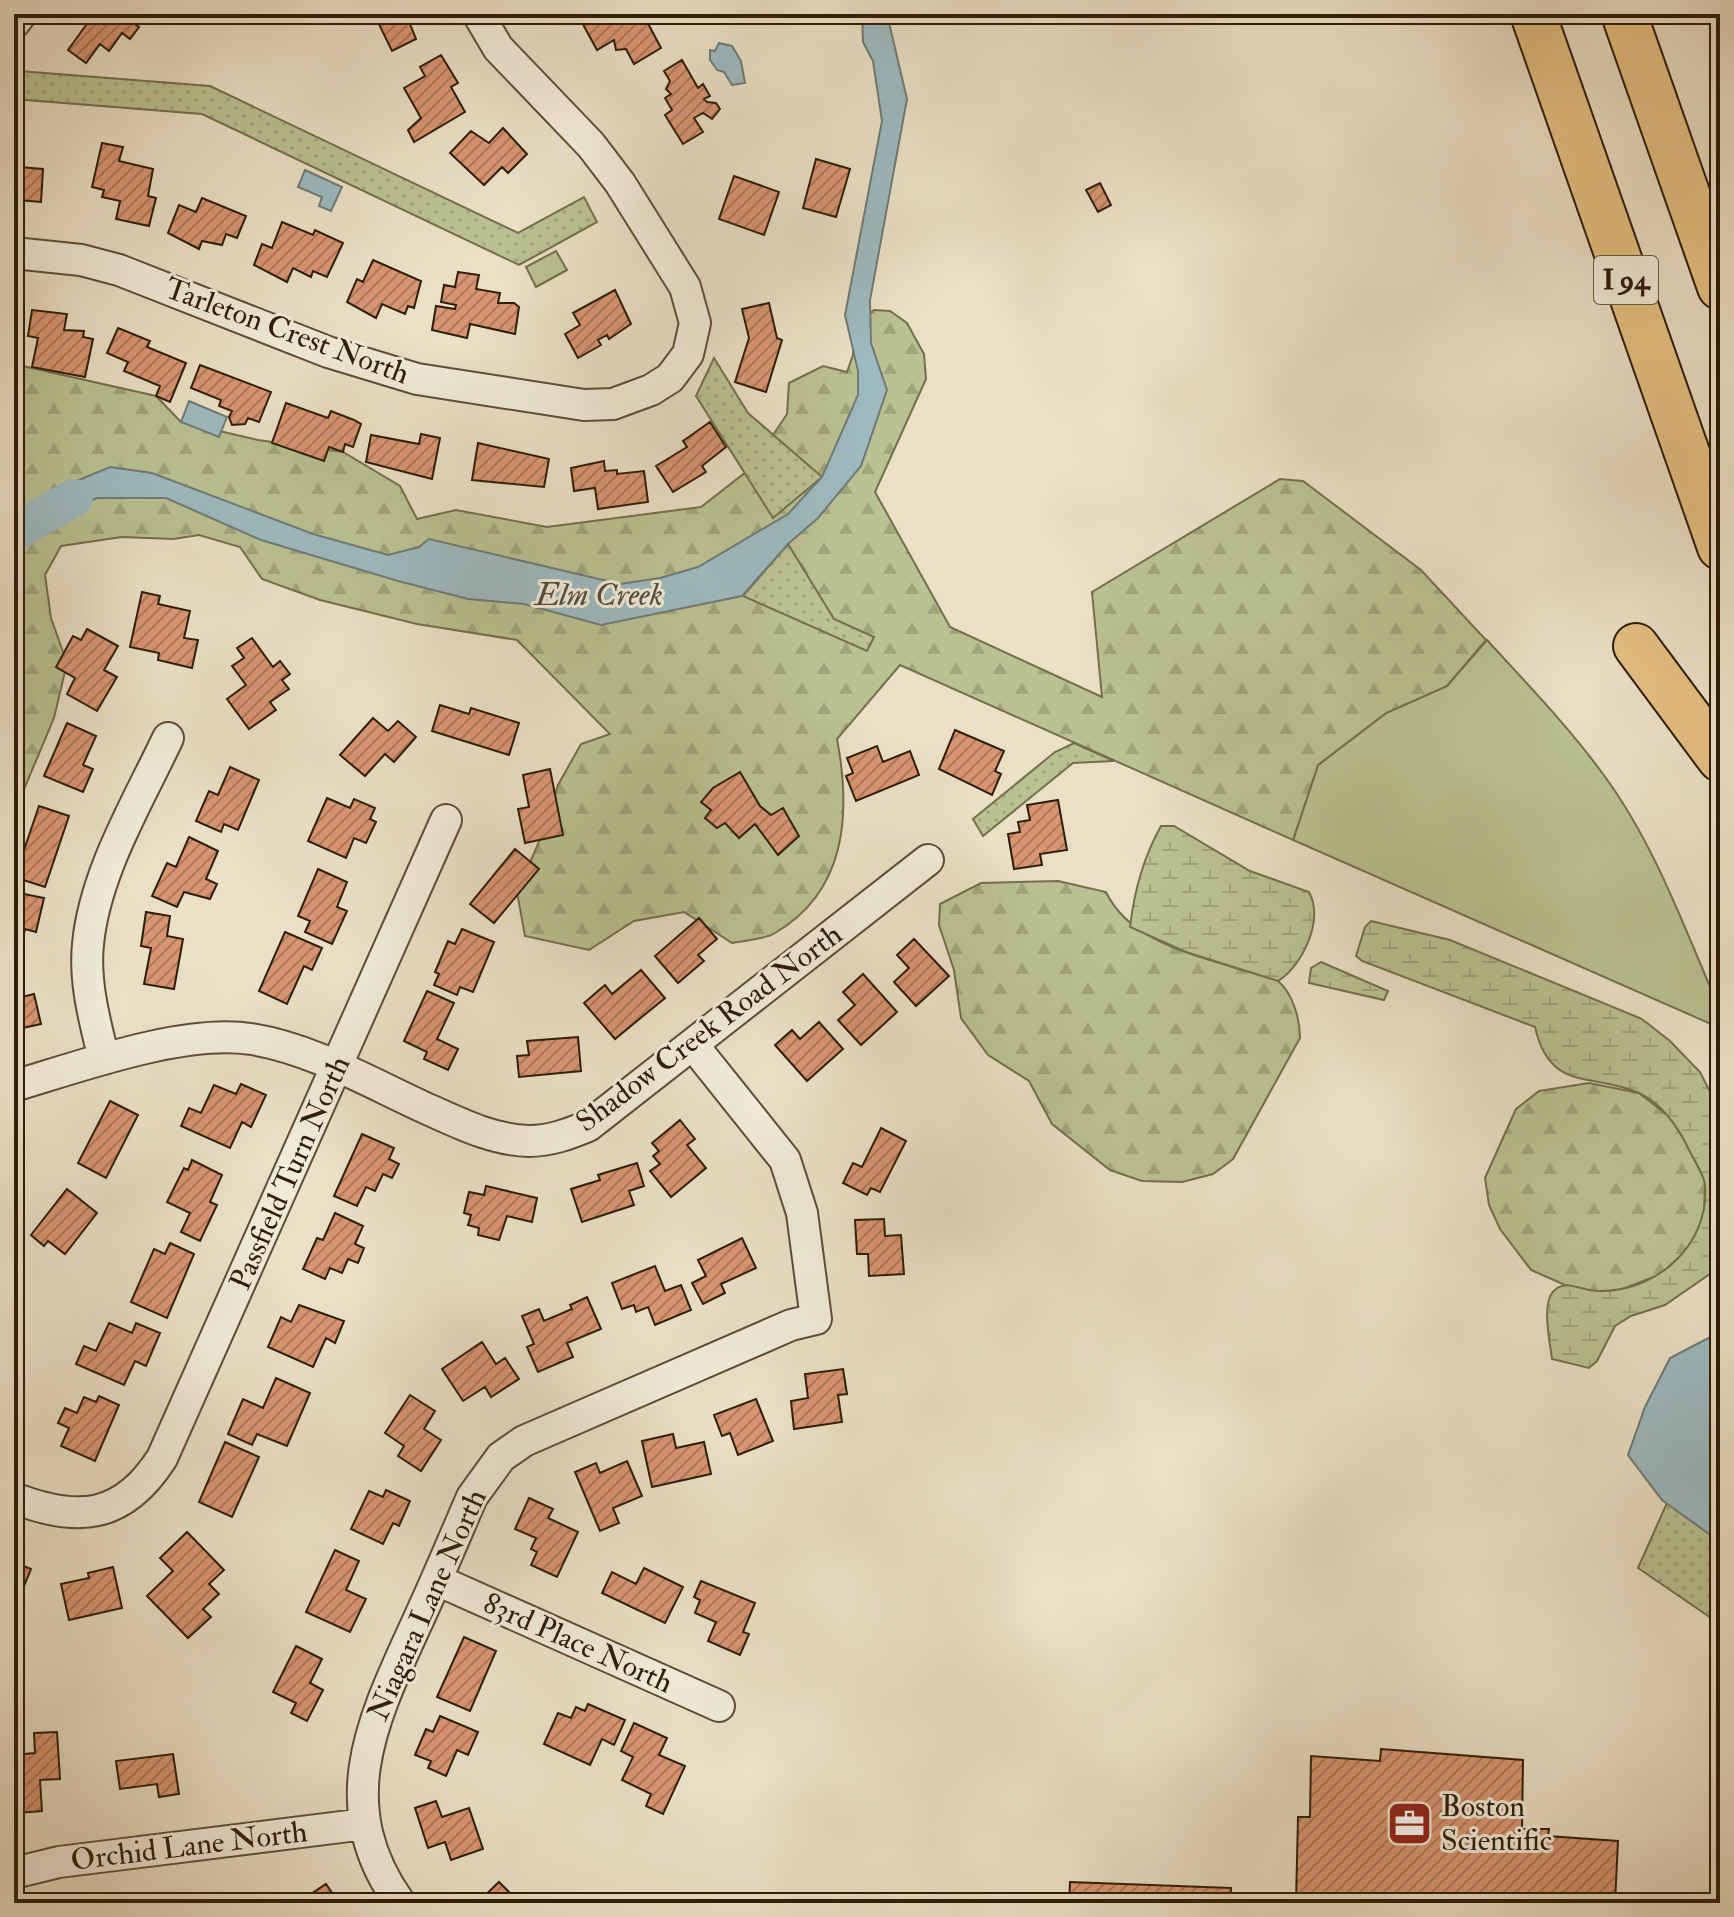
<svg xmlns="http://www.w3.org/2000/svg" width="1734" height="1917" viewBox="0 0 1734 1917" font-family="'IM FELL Double Pica',serif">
<defs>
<pattern id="forest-firs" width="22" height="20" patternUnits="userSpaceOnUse" patternTransform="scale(2)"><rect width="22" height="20" fill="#bac192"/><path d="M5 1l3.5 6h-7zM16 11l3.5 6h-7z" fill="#a0a57c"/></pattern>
<pattern id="wetland-marsh" width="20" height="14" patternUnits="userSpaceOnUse" patternTransform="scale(2)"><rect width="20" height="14" fill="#bac192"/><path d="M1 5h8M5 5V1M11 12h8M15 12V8" fill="none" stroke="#a0a57c"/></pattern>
<pattern id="park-dots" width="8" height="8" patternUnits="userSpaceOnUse" patternTransform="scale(2)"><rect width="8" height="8" fill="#bac192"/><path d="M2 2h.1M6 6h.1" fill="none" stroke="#a0a57c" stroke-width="1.8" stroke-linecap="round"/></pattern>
<pattern id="building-hatch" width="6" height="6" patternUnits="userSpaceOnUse" patternTransform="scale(2)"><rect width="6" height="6" fill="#d89571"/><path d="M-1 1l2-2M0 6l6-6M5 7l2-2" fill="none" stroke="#b0795b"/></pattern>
</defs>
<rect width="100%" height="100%" fill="#eae0c5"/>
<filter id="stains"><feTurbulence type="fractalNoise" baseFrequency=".0025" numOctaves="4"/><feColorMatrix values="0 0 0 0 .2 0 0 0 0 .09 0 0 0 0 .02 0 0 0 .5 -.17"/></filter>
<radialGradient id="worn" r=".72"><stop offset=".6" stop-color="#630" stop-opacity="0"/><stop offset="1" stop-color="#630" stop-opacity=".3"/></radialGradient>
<!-- grass -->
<path fill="#bac192" stroke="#746f4d" stroke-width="2" d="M556,251l11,19 -31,17 -10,-20z
M1487,640c40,44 81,86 116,134 52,70 82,156 117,236v18l-427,-188 25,-75 68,-52 61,-27z"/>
<!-- forest -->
<path fill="url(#forest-firs)" stroke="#746f4d" stroke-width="2" d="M874,310l16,1 17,12 17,31 2,25 -51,113 75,135 152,70 -10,-105 188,-113 23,2 118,89 65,70 -39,46 -61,27 -68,52 -25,75 -393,-175 -63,74c14,74 10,152 -62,194 -11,7 -30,7 -43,10l-48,-31 -50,9 -45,29 -64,-14 -8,-44 28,-64 13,-43 23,-41 29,-10 -93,-94 -100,-16 -97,-24 -58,-21 -22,-32 -41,-12 -26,4 -51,-2 -61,9 -16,29 6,43 16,45 -13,55 -40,95v-449l142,32 25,26 77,18 85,12 57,34 17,33 39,-9 91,17 154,-20 50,-39 36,-54 2,-31 34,-17 24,6 6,-17 1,-26z
M1058,881l48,11c24,50 87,62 136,78 10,3 28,5 36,11 15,12 22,39 22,57l-67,121 -20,15 -31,8 -40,-1 -32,-11 -58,-46 -23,-43 -41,-26 -27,-37 -7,-48 -15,-45 1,-21 41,-21z
M1589,1083l50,10 37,29 29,59 -1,34 -14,32 -29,27 -41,16 -25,2 -30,-7 -34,-15 -31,-41 -11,-24 -4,-27 31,-69 23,-18z"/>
<!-- wetland -->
<path fill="url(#wetland-marsh)" stroke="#746f4d" stroke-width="2" d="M1161,826h13l76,45 59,21c15,28 -6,73 -31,89l-92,-29 -56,-25c4,-34 14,-71 31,-101z
M1371,921l79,19 192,79 28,22 30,31 20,39v156l-55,38 -34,11 -16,10 -18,35 -8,7 -37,-9c-2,-17 -12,-59 4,-70 11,-9 28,2 41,2 59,2 113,-46 108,-106 -1,-11 -10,-23 -15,-33 -11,-24 -26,-47 -51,-59 -47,-21 -89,0 -104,-66l-173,-66 -6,-5 9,-29z
M1321,962l67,29 -4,9 -75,-17 2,-15z"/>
<!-- park -->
<path fill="url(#park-dots)" stroke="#746f4d" stroke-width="2" d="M19,71l191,15 308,147 66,-36 13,25 -78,43 -317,-151 -188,-15v-22z
M714,358l34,55 74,64 -49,41 -77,-122z
M788,544l46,75 40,18 -7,14 -124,-55z
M1074,743l40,18 -41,2 -90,73 -10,-17 82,-67z
M1720,1384v240l-82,-56z"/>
<!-- water -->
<path fill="#9dbac0" stroke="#717b76" stroke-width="2" d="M862,14h25l20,85 -37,201 1,43 16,47 -26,76 -43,52 -30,26 -46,52 -141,29 -77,-21 -56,-5 -70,-18 -137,-41 -95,-42h-69l-64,30 -10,-11 44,-32 43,-18 42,6 161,61 75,21 31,-8 10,-8 191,45 40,-6 38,-11 90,-53 34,-37 36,-82v-24l-13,-56 37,-194 -9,-60 -10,-19z
M719,43l13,3 9,15 4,22 -13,2 -8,-13 -7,-2 -7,-10v-10l5,1z
M305,170l37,17 -11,24 -12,-5 3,-9 -24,-10z
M189,401l38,16 -8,20 -38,-15z
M1720,1332v210l-58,-42 -34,-45 17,-48 25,-49z"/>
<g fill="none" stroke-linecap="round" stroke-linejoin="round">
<!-- river -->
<path stroke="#9dbac0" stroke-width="38" d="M14,532l60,-34"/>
</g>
<!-- building -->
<path fill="url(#building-hatch)" stroke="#2e1d08" stroke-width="2" d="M94,14h41l-5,7 9,6 -9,12 -8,-6 -13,18 -9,-7 -14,19 -18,-13z
M374,14h32l10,25 -24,12z
M589,14l19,3 35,-3 18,34 -27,16 -8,-15 -10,1 -2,-10 -17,10 -17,-31z
M441,55l17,28 -7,4 14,25 -51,30 -6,-12 13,-12 -17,-30 21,-12 -5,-9z
M682,60l16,28 5,-4 7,12 -6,3 3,3 9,1 4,6 -8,10 -9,-6 -9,5 9,14 -20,12 -18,-29 7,-5 -7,-12 6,-4 -5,-5 4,-8 -6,-10z
M503,128l24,26 -19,19 -6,-6 -18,18 -34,-32 21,-22 18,12z
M102,143l21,4 -4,14 34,8 -5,27 8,2 -7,28 -33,-7 4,-18 -18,-4 2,-7 -12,-3z
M816,159l34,10 -14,48 -33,-9z
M14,160v11l5,-4 24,2 -2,33 -23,-2v-7h-4z
M734,176l45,16 -15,43 -45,-16z
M1100,183l11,22 -13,7 -12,-22z
M202,198l44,18 -9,22 -11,-4 -4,11 -20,-4 -3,8 -31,-16 11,-28 17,7z
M282,222l31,13 2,-5 28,13 -16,34 -14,-6 -2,6 -18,-9 -6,14 -33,-17 8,-21 10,4z
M373,260l48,21 -7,27 -6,-2 -3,8 -23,-10 -6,14 -29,-16 10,-23 6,3z
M458,272l21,3 -3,14 24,4 -2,10h16l5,4 -4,27 -45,-10 -3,14 -35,-8 4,-24 19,3 1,-4 -15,-3 3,-17 11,2z
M615,290l16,34 -22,15 -2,-4 -9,5 3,5 -23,13 -13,-24 15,-9 -7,-12z
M769,303l8,35 5,2 -16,52 -31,-10 14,-44 -7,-29z
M32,310l35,4 -3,16 20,1 -1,6 10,2 -8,38 -53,-10 6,-29 -10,-2z
M118,328l32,13 -3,6 39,16 -16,39 -14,-6 4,-10 -36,-15 4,-9 -21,-9z
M200,365l71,27 -12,30 -11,-4 -3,6 -13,1 -3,-8 3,-6 -13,-5 2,-6 -30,-12z
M286,403l42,15 3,-7 23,9 7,4 -8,23 -8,-3 -2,8 -14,-5 -5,14 -52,-18z
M710,422l16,25 -24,19 4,6 -33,20 -17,-26 31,-19 -4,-6z
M421,434l19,4 -8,41 -66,-17 5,-27 48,9z
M478,443l71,16 -5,28 -72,-7z
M604,461l1,10 12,-1v4l27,-3 4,31 -50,7 -3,-21 -21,3 -3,-23z
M142,592l18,4 -2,8 32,7 -6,27 14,2 -6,28 -34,-8 1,-7 -29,-6z
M87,629l31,17 -14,24 13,7 -20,34 -30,-17 8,-16 -19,-11 17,-31 8,4z
M252,638l21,29 7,-6 10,13 -8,6 7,9 -19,13 6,8 -27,19 -22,-30 19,-14 -14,-19 12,-8 -7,-10z
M440,705l29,9 2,-6 48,15 -10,32 -77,-24z
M373,718l15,13 10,-10 18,16 -22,25 -9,-8 -20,22 -25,-21z
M67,723l29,13 -13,29 10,4 -10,23 -39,-16z
M955,730l49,21 -9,20 6,3 -9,21 -53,-26z
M877,746l6,16 27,-11 9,24 -63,26 -10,-25 7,-3 -6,-15z
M230,767l29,13 -21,50 -14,-6 -3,8 -25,-11 13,-30 9,4z
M550,769l13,66 -38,8 -7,-34 11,-2 -6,-32z
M740,772l20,34 11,9 12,-7 16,28 -21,19 -23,-31 -16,14 -14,-15 -8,5 -12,-10 6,-8 -10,-8 12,-14z
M327,798l23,10 4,-9 21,9 -5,11 6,3 -10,21 -12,-5 -8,20 -38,-17z
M1058,800l9,50 -27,4 2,11 -28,4 -6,-35 12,-2 -2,-10 12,-2 -3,-15z
M39,806l30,10 -24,71 -31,-10 4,-14 -4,-1v-16l10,4z
M189,837l29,14 -12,28 11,5 -7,15 -26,-7 -7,15 -25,-11 15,-33 9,4z
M515,849l24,20 -45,54 -24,-19z
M318,869l29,13 -10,25 10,4 -15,33 -27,-12 5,-11 -12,-5z
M14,892l30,6 -8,34 -11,-3 -7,34 -4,-1z
M146,912l24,4 -3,20 16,3 -9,50 -30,-5 7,-36 -10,-2z
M699,918l18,21 -19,16 6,6 -26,22 -23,-27z
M462,929l32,13 -21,50 -13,-5 -3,8 -23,-10 5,-11 -4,-2 13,-31 7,3z
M285,932l37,16 -10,22 -8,-4 -17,38 -28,-13z
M914,939l35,37 -33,30 -22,-24 15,-14 -12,-13z
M641,970l24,28 -50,41 -31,-36 21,-18 7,9z
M863,974l34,38 -36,33 -23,-25 17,-15 -12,-13z
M427,991l27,12 -17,36 21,10 -10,21 -24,-11 3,-7 -23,-11z
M34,994l7,30 -27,6v-31z
M819,1022l24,27 -36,32 -32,-36 17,-15 8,9z
M578,1037l3,34 -62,6 -2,-21 12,-1 -2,-14z
M241,1084l25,11 -15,32 -9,-5 -12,26 -49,-22 8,-18 12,5 13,-28 22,9z
M110,1101l28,14 -32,63 -28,-15z
M680,1120l15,19 -8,6 19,23 -35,29 -21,-26 10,-7 -7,-8 6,-5 -7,-8z
M881,1128l25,13 -26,51 -9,-4 -4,7 -24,-12 10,-20 9,4z
M362,1134l32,14 -5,11 10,5 -7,14 -9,-4 -8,17 -9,-4 -9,19 -23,-10z
M192,1160l30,15 -12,27 7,3 -17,36 -19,-9 9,-19 -23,-11 17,-34 4,2z
M637,1163l7,23 -15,5 5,14 -52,17 -11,-33 29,-9 -2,-5z
M486,1186l51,12 -5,24 -25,-6 -8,24 -21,-5 1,-7 -11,-3 3,-10 -7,-2 5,-21 15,3z
M67,1189l30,24 -32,41 -17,-13 -4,5 -13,-11z
M335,1213l28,13 -8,18 9,4 -6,15 -10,-4 -6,14 -12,-5 -5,11 -22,-10 14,-31 6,2z
M884,1219l1,17 16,-1 3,39 -35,2 -1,-22h-11l-2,-34z
M742,1238l14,30 -35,16 4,9 -22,11 -11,-21 14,-7 -8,-16z
M170,1243l24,11 -27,64 -36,-16 23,-53 11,5z
M655,1266l10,25 16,-6 10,25 -36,15 -7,-18 -12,5 -2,-7 -12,4 -10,-26z
M587,1297l14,32 -34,14 6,14 -35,15 -11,-25 7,-3 -12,-28 17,-7 5,12 28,-12 -2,-4z
M299,1305l45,16 -9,22 -9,-5 -13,29 -45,-20 13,-30 10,5z
M109,1323l23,10 4,-10 24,10 -14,33 -11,-5 -11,24 -48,-21 8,-18 12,5z
M482,1342l14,22 9,-6 14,21 -28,18 -6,-10 -22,14 -21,-32z
M843,1369l4,25 -9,1 4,27 -48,7 -3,-28 17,-3 -3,-24z
M276,1378l34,15 -23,53 -30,-12 -5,11 -24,-11 15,-35 20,9z
M410,1395l25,16 -11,18 17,11 -20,31 -23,-15 6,-10 -19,-13z
M99,1396l20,9 -24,56 -34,-15 8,-18 -11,-5 7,-15 12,5 7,-16 12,5z
M756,1399l17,42 -35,14 -8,-22 -8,3 -8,-21z
M673,1434l3,14 28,-6 7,32 -59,13 -10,-46z
M225,1442l34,15 -27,60 -33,-15z
M627,1461l15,35 -29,12 6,15 -19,8 -25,-59 21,-9 4,10z
M386,1490l24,11 -11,25 -6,-3 -10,21 -32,-15 18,-38 14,6z
M529,1498l24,11 -5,9 30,14 -21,45 -26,-12 6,-13 -6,-3 5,-11 -21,-9z
M187,1532l37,38 -15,14 10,10 -16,15 8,8 -23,21 -41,-42 26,-25 -13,-13z
M335,1550l24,11 -13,29 20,9 -16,33 -44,-20z
M14,1562l17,7 -12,29 -5,-2z
M113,1567l9,41 -53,12 -8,-36 28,-6 -1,-5z
M644,1568l39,19 -18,36 -63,-30 10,-21 24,12z
M701,1581l54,22 -12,29 6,2 -9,21 -32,-14 8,-19 -21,-9 5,-13 -6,-3z
M464,1637l32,14 -26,60 -33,-14z
M296,1646l26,13 -12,24 13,7 -16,31 -16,-8 5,-10 -23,-11z
M588,1704l37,16 -11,25 -12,-6 -12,26 -46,-21 14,-31 13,5 5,-11 9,4z
M440,1716l38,16 -10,23 -11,-5 -11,26 -18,-8 3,-7 -16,-6 11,-26 7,3z
M634,1723l33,15 -8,17 26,11 -22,48 -17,-8 5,-12 -29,-14 11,-23 -12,-6z
M57,1732l3,47 -20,1 2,31 -25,2 -3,-58 21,-2 -1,-20z
M1381,1749l142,11 -1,69h27l-1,7 70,5 -3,62h-319l2,-86h12l1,-61 69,5z
M173,1754l6,40 -20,3 -2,-13 -37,5 -4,-28z
M436,1801l6,16 27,-9 14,41 -32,11 -6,-18 -17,6 -13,-40z
M499,1882l21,21h-43z
M1070,1882l161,6v15h-162z
M326,1884l13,19h-35l-2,-3z"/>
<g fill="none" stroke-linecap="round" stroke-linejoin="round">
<defs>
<path id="minor" d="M14,23l7,-9
M14,253l67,7 38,10 209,82 89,27 167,26 29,-1 38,-14 19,-12 18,-24 7,-31 -10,-36 -65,-104 -29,-38 -93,-97 -20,-34
M104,1059c-9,-37 -20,-76 -16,-115 7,-72 50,-142 80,-206
M14,1086c67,-20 169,-57 237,-47 63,10 123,46 181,72 31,14 62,29 97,30 21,0 40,-7 59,-15l340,-266
M14,1498c64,25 109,21 148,-40l284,-638
M437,1580l282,126
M14,1873l45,-11 306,-38
M400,1903c-69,-97 -29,-180 15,-276 20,-43 38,-86 57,-130l29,-40 23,-16 267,-116 25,-6 -14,-106 -17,-53 -92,-115"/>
<path id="highway" d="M1533,14l187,533
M1624,14l96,273
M1636,646l84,113"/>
</defs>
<!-- minor casing -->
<use href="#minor" stroke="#5d4e37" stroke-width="34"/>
<!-- highway casing -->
<use href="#highway" stroke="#2e1d08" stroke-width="48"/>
<!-- minor -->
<use href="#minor" stroke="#f1ebd9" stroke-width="30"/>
<!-- highway -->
<use href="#highway" stroke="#e5c082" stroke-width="44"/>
</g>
<!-- icons -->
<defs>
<symbol id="office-square" viewBox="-11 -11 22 22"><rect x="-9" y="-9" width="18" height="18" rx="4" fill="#8f2418" stroke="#f1ebd9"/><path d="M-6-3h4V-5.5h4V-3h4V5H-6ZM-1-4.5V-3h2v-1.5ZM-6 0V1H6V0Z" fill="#fff"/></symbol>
</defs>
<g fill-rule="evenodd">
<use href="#office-square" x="1384" y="1798" width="51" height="51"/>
</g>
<g text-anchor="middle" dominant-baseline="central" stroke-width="6" stroke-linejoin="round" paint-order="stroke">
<!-- shield labels -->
<rect fill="#f1ebd9" stroke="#685b47" stroke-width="2" x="1594" y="256" width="64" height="48" rx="6"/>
<g font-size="28" font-weight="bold" fill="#2e1d08">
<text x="1626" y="280">I 94</text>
</g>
<!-- street labels -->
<g font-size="30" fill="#2e1d08" stroke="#f1ebd9">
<text transform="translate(287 331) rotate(20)">Tarleton Crest North</text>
<text transform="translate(709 1028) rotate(-37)">Shadow Creek Road North</text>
<text transform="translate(290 1173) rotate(-66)">Passfield Turn North</text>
<text transform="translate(427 1605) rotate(-66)">Niagara Lane North</text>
<text transform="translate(578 1643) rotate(24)">83rd Place North</text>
<text transform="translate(189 1846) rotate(-7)">Orchid Lane North</text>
</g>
<!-- poi labels -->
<g font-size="30" fill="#2e1d08" stroke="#f1ebd9" text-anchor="start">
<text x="1441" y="1806">Boston<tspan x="1441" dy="34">Scientific</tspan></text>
</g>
<!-- water labels -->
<g font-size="32" font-style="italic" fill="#4f4c3f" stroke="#f1ebd9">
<text x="599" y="595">Elm Creek</text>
</g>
</g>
<!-- margin -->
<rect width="1734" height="1917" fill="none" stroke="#eae0c5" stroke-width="48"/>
<rect x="16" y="16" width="1702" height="1885" fill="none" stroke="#2e1d08" stroke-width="4"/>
<rect x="24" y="24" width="1686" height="1869" fill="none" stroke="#2e1d08" stroke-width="2"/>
<rect width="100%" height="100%" filter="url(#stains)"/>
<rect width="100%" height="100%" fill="url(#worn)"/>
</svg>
